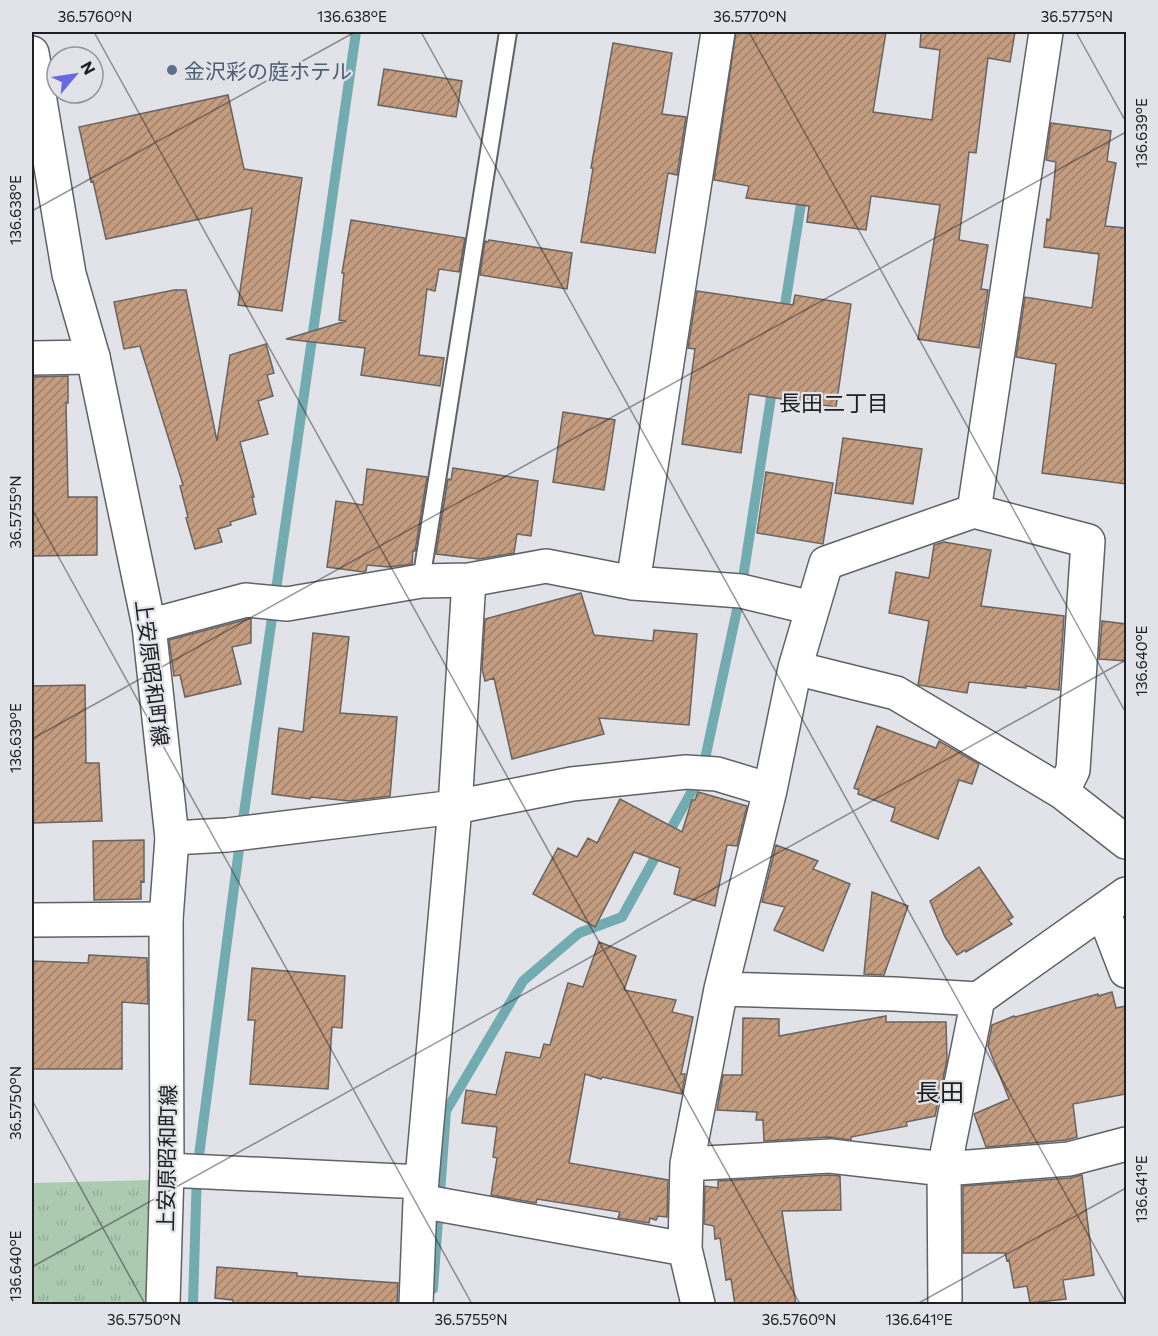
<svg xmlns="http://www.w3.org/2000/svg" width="1158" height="1336" viewBox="0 0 1158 1336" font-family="Commissioner,'Noto Sans JP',sans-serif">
<defs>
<pattern id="park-tufts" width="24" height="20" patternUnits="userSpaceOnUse" patternTransform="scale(1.5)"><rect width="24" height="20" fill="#accab0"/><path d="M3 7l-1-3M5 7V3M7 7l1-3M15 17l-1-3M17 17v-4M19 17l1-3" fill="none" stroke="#94ad97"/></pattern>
<pattern id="building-hatch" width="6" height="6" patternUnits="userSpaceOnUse" patternTransform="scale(1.5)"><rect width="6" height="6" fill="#c49d81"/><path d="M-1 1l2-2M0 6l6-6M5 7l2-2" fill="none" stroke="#9f8069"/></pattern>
</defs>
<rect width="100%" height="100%" fill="#e2e3e9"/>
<!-- park -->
<path fill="url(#park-tufts)" d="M151,1180l-5,124h-114v-121z"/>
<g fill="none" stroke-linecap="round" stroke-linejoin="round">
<!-- stream -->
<path stroke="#72acb0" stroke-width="10" d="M783,318l20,-127
M433,1289l13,-178 77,-130 56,-48 43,-16 80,-144 39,-182 32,-207
M193,1304l4,-133 44,-337 115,-802"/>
</g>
<!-- building -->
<path fill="url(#building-hatch)" stroke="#696460" stroke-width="1.5" d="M736,32h150l-13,80 59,8 8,-70 -20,-3 1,-15h94l-5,30 -22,-4 -12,95 -7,-1 -10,88 29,5 -7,44 7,1 -9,58 -61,-9 22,-134 -69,-9 -5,34 -59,-8 2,-16 -63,-8 3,-12 -35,-6z
M613,43l59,10 -10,61 24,3 -9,58 -9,-2 -13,80 -74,-11 12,-74h-2z
M384,69l78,12 -6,36 -78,-12z
M228,95l16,74 58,9 -20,133 -44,-6 14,-97 -146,31 -13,-58 -2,1 -12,-55z
M1051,123l60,8 -4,30 9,2 -11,63 21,2v256l-84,-11 14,-109 -40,-7 9,-60 67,11 7,-54 -55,-7 3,-28 3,1 6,-58 -10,-2z
M351,220l114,18 -6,34 -20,-3 -4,22 -8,-2 -8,66 25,3 -4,28 -79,-11 4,-27 -79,-9 60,-18 -7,-1 5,-47h-2z
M489,240l83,13 -5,36 -87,-14 5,-34 3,1z
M174,290h12l31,151 13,-86 36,-11 8,29 -7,2 6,21 -15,5 10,33 -28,8 14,55h-2l4,17 -26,8 1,3 -13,4 4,13 -27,7 -9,-31 2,-1 -8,-31 3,-1 -43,-139 -16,3 -10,-47z
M697,291l96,14 2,-10 56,9 -15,103 -87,-13 -8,59 -59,-9 13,-95 -7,-1z
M68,376v27h-2l2,94h29v58l-65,1v-179z
M563,412l52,8 -11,70 -51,-8z
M843,438l79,11 -9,55 -78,-11z
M453,468l85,13 -7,55 -14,-2 -3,19 -35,6 -43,-5 12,-75 3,1z
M367,469l60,8 -12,74h-2l-1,13 -23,3 -22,-2 -1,6 -2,1 -37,-5 9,-66 27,4z
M766,472l67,11 -10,61 -66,-11z
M944,542l47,8 -10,56 83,10 -5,74 -33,-4v2l-57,-6 -2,11 -49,-8 11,-64 -40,-8 7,-41 33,6 5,-33z
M581,593l13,42 59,6 1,-11 43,4 -8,91 -90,-7 5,16 -92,25 -18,-81 -9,3 -3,-12 3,-50z
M248,619h3v24l-19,4 9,37 -56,13 -5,-22 -6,1 -5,-36z
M1102,621l24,3v37l-27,-2z
M313,633l36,4 -9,76 57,4 -7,79 -40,5 -39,-4 -1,2 -38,-5 7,-66 24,4z
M85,685l1,78h13l3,58 -70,2v-137z
M877,726l59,22 3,-7 40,23 -7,20 -13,-4 -21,59 -47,-18 4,-13 -37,-14 1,-4 -5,-2z
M698,792l49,14 -10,40 -10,-1 -12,61 -41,-12 6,-26 -46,-16 -39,75 -62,-33 25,-46 19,9 11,-19 9,5 23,-44 62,33 10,-32h3z
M144,840v42l-3,-1v18l-47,1 -1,-59z
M776,845l42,16 -5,8 37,15 -27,67 -49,-21 11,-23 -23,-5z
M979,867l34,50 -5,3 4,4 -46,28 -1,-2 -8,5 -12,-18 -15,-36z
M872,892l36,14 -24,69 -20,-1z
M599,942l37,14 -12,34 52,10 -4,12 21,5 -12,57h4l-3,20 -80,-17 -1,2 -16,-5 -16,89 99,17 -1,37 -9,-1 -2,4 -6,-2 -1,5 -31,-5 2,-6 -83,-13 -1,4 -45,-8 6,-37 -4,-1 4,-30 -35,-4 4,-33 30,5 10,-43 34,6 4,-14 6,1 18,-62 15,4z
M89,955l58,3 1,46 -26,-2v67h-90v-108l56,2z
M252,968l93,8 -3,52 -10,-1 -4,62 -78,-5 5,-64h-7z
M1112,992l4,16 10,-2v88l-53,10 4,33 -11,3 -80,7 -12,-33 35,-15 -21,-53 4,-21 22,-9 1,1 83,-23v2z
M886,1016v6h60l1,38 -12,56 -29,6 1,4 -56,11v3l-22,-3 -65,4 -1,-21h-7l1,-8 -40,-2 6,-35h19l1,-57 36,1v17z
M829,1175l11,1 1,34 -59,1 14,94h-61l-4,-26 -5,1 -6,-42 -5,1 -1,-13 -10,-2 1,-38 13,2v-7z
M1082,1175l12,100 -31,5 3,19 -36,4 -3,-17 -13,2 -5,-28 -2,1 -2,-8h-42v-67l107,-8z
M217,1267l80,6v3l101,7 -1,22h-164v-5l-18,-2z"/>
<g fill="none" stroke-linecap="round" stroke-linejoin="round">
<defs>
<path id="lane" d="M421,581l87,-549"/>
<path id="street" d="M32,358l61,-1
M974,511l114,30 -15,229 -11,22
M633,583l85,-551
M149,626l97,-26 41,4 134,-23 48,-1 77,-14 87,17 108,8 71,17
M795,668l101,25 166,99 64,50
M172,838l55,-3 228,-28 117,-23 114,-12 31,2 53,16
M1103,911l23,60
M32,920l134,-1
M721,989l173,5 84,5 148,-105
M687,1164l143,-8 114,13 125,-10 57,-15
M167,1170l255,12
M420,1201l265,48
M416,1304l4,-103 35,-394 14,-227
M698,1304l-13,-55 2,-85 34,-175 49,-199 25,-122 31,-105 148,-52 72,-479
M945,1304l-1,-135 34,-170"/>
<path id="secondary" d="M32,53l37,221 24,83 56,269 23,212 -6,81 1,251 -4,134"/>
</defs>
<!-- lane casing -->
<use href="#lane" stroke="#616267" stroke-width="20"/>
<!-- street casing -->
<use href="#street" stroke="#616267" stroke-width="36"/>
<!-- secondary casing -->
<use href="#secondary" stroke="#616267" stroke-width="36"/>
<!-- lane -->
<use href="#lane" stroke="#fff" stroke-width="16"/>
<!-- street -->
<use href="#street" stroke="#fff" stroke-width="33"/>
<!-- secondary -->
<use href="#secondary" stroke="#fff" stroke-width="33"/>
</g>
<!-- ticks -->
<path fill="none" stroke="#202022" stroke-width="1.5" stroke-opacity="0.45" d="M94,32l706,1272M421,32l705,1271M749,32l377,681M1076,32l50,90M32,211l323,-179M32,509l440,795M32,739l1094,-607M32,1100l113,204M32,1267l1094,-607M917,1304l209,-116"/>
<!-- markers -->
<circle fill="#5c6f8a" stroke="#e2e3e9" stroke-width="2" cx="172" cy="70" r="6"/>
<g text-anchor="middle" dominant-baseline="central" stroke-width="4.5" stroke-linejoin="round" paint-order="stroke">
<!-- service labels -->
<g font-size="21" fill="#4e5e75" stroke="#e2e3e9" text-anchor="start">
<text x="184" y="70">金沢彩の庭ホテル</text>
</g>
<!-- street labels -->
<g font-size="21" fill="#202022" stroke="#e2e3e9">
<text transform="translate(153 673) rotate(83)">上安原昭和町線</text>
<text transform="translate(166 1158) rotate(-89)">上安原昭和町線</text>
</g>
<!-- neighbourhood labels -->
<g font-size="22" fill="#202022" stroke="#e2e3e9">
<text x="834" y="402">長田二丁目</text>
</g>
<!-- quarter labels -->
<g font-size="24" fill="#202022" stroke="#e2e3e9">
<text x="940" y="1091">長田</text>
</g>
</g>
<!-- border -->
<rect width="1158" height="1336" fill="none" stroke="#e2e3e9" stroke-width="66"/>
<!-- north arrow -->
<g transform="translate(75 75) rotate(61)"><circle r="28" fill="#e2e3e9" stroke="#949599" stroke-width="1.5"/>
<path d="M0-4.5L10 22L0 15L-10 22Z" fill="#6868e2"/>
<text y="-9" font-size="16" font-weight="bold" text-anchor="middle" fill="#202022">N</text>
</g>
<rect x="33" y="33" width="1092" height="1270" fill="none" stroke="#202022" stroke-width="2"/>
<g font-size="15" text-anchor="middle" fill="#202022">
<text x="95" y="22">36.5760°N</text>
<text x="352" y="22">136.638°E</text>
<text x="750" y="22">36.5770°N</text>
<text x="1077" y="22">36.5775°N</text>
<text transform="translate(1142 133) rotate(-90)" y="5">136.639°E</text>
<text transform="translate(16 210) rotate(-90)" y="5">136.638°E</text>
<text transform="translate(16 512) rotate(-90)" y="5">36.5755°N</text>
<text transform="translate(1142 661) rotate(-90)" y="5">136.640°E</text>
<text transform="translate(16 738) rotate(-90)" y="5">136.639°E</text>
<text transform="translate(16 1103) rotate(-90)" y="5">36.5750°N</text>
<text transform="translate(1142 1189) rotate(-90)" y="5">136.641°E</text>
<text transform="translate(16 1266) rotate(-90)" y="5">136.640°E</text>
<text x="144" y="1325">36.5750°N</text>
<text x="471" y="1325">36.5755°N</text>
<text x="799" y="1325">36.5760°N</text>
<text x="919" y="1325">136.641°E</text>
</g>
</svg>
